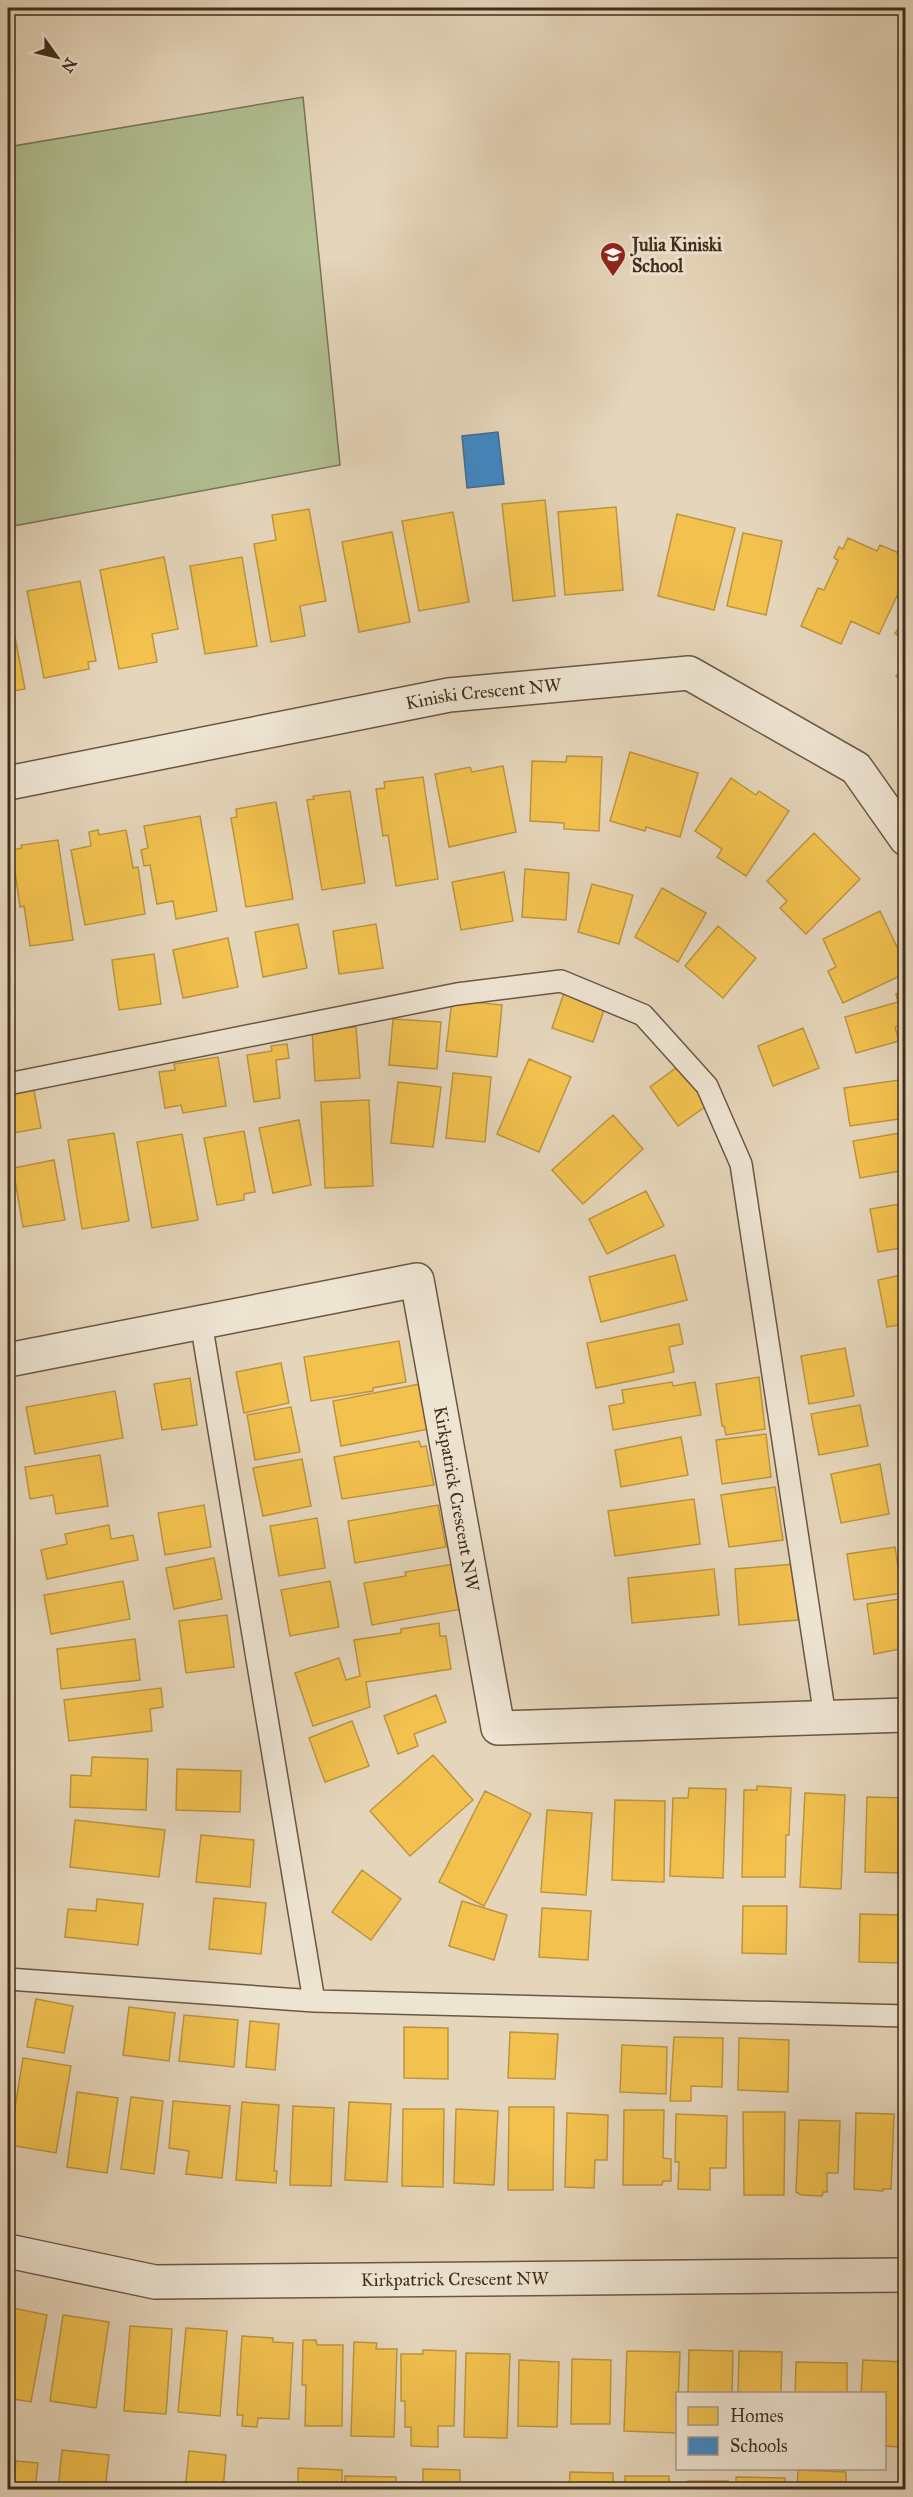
<svg xmlns="http://www.w3.org/2000/svg" width="913" height="2497" viewBox="0 0 913 2497" font-family="'IM FELL Great Primer',serif">
<rect width="100%" height="100%" fill="#e5d5ba"/>
<filter id="stains"><feTurbulence type="fractalNoise" baseFrequency=".00333" numOctaves="4"/><feColorMatrix values="0 0 0 0 .2 0 0 0 0 .09 0 0 0 0 .02 0 0 0 .5 -.17"/></filter>
<radialGradient id="worn" r=".72"><stop offset=".6" stop-color="#630" stop-opacity="0"/><stop offset="1" stop-color="#630" stop-opacity=".3"/></radialGradient>
<!-- green -->
<path fill="#b1be92" stroke="#797656" stroke-width="1.5" d="M303,97l37,368 -332,62v-380z"/>
<!-- homes -->
<path fill="#f2c14e" stroke="#bd953f" stroke-width="1.5" d="M545,500l10,96 -42,5 -11,-97z
M616,507l7,83 -58,5 -7,-83z
M309,509l17,92 -26,5 5,30 -34,6 -17,-98 22,-4 -4,-25z
M453,512l16,90 -50,9 -17,-90z
M677,514l58,14 -21,82 -56,-14z
M392,532l18,90 -51,10 -17,-90z
M743,533l39,8 -16,74 -39,-9z
M848,538l29,13 3,-6 26,11v21l-27,57 -28,-13 -10,23 -40,-18 17,-38 6,2 14,-30 -4,-2 5,-11 4,2z
M164,557l14,72 -26,5 5,28 -38,7 -19,-99z
M242,557l15,89 -52,8 -15,-88z
M80,581l16,80 -8,1 1,7 -45,9 -17,-87z
M8,601l17,88 -17,3z
M906,621v22l-11,-10z
M906,665v20l-10,-9z
M630,752l68,21 -18,64 -34,-10 -1,4 -35,-10z
M567,756l35,1 -3,74 -35,-2v-6l-34,-2 2,-60 34,1z
M503,766l13,66 -67,15 -14,-73 35,-7 2,5z
M423,777l15,102 -42,7 -8,-51 -5,1 -7,-47 9,-1 -1,-6z
M731,778l25,17 3,-4 30,20 -43,65 -29,-19 5,-8 -27,-18z
M350,791l15,92 -43,7 -15,-90 7,-1 -1,-3z
M276,802l17,97 -47,8 -15,-89 6,-1 -1,-8z
M200,816l17,95 -41,8 -3,-18 -16,3 -7,-39 -6,1 -3,-16 7,-2 -4,-22z
M98,830l1,5 27,-5 7,38 5,-1 7,47 -60,11 -14,-75 20,-4 -2,-14z
M814,833l46,46 -54,55 -26,-26 7,-7 -20,-20z
M58,840l15,100 -43,6 -6,-40 -4,1 -8,-57 10,-2 -1,-3z
M525,869l44,4 -3,47 -44,-3z
M504,872l9,49 -52,9 -9,-48z
M592,884l41,11 -14,49 -41,-12z
M662,888l44,25 -28,49 -43,-25z
M880,911l26,55v7l-63,30 -15,-32 8,-4 -13,-28z
M298,924l9,44 -44,9 -8,-45z
M376,924l7,44 -44,6 -6,-43z
M718,926l38,32 -33,40 -38,-32z
M228,938l10,49 -55,11 -10,-48z
M154,954l7,50 -42,6 -7,-50z
M906,991v33l-11,3 4,14 -43,12 -11,-36 53,-15 -2,-8z
M564,993l41,14 -12,35 -41,-14z
M452,1000l50,5 -5,52 -51,-6z
M393,1019l48,3 -4,47 -48,-4z
M356,1027l4,51 -45,3 -3,-51z
M803,1028l16,40 -46,18 -15,-40z
M287,1044l2,14 -13,2 4,38 -26,4 -7,-47 25,-4 -1,-5z
M218,1057l8,49 -43,7 -2,-8 -16,3 -6,-36 16,-2 -1,-6z
M529,1059l42,18 -32,75 -42,-18z
M680,1065l29,39 -31,22 -28,-39z
M453,1073l38,4 -6,65 -39,-4z
M906,1079v39l-56,8 -6,-38z
M398,1082l43,5 -8,60 -42,-4z
M33,1085l8,43 -33,6v-45z
M369,1100l4,86 -48,2 -4,-86z
M613,1115l30,34 -60,55 -31,-34z
M299,1120l12,65 -38,8 -14,-65z
M244,1131l11,61 -11,2v6l-27,5 -13,-67z
M906,1132v38l-46,8 -7,-37z
M114,1133l15,88 -47,8 -14,-89z
M182,1134l16,86 -46,8 -15,-86z
M54,1160l11,60 -42,7 -10,-59z
M646,1191l18,35 -57,28 -18,-35z
M906,1203v44l-28,5 -8,-43z
M675,1255l12,45 -86,22 -12,-45z
M906,1274v50l-19,3 -9,-47z
M679,1324l4,20 -14,3 5,25 -78,16 -9,-45z
M399,1341l7,41 -33,6v3l-62,10 -7,-44z
M845,1348l9,48 -45,8 -8,-48z
M906,1349v22l-5,-21z
M281,1363l8,40 -45,10 -8,-41z
M759,1377l6,52 -39,6 -2,-9h-2l-6,-42z
M190,1378l7,47 -35,5 -8,-46z
M672,1382l1,4 22,-4 6,33 -88,15 -4,-24 15,-3 -2,-13z
M420,1384l9,45 -88,17 -8,-45z
M115,1391l8,47 -88,16 -9,-47z
M860,1405l8,41 -49,9 -8,-41z
M291,1407l9,45 -45,8 -8,-45z
M766,1434l5,43 -49,7 -6,-44z
M681,1437l7,38 -67,12 -6,-37z
M419,1441l2,6 5,-1 8,39 -92,14 -8,-42z
M100,1455l8,51 -52,8 -3,-19 -23,4 -5,-32z
M302,1459l9,47 -48,10 -10,-48z
M880,1464l9,50 -48,9 -10,-49z
M775,1487l8,53 -54,7 -8,-52z
M694,1499l6,45 -85,12 -7,-45z
M204,1505l7,42 -46,8 -7,-42z
M438,1505l8,42 -91,16 -7,-42z
M317,1518l8,50 -46,8 -9,-50z
M109,1525l2,14 22,-4 5,25 -91,19 -6,-29 26,-6 -2,-10z
M895,1547l7,46 -48,7 -7,-46z
M214,1558l8,41 -48,10 -8,-41z
M454,1564l8,45 -90,16 -8,-42 42,-7 -1,-4z
M794,1564l4,56 -59,5 -4,-56z
M714,1569l5,46 -87,8 -4,-45z
M123,1581l7,38 -79,15 -7,-39z
M330,1581l9,46 -49,9 -9,-46z
M906,1598v50l-32,6 -7,-50z
M227,1615l7,52 -48,6 -7,-52z
M439,1623l1,13h6l5,33 -85,13 4,25 -57,19 -18,-53 44,-15 7,22 14,-4 -6,-36 47,-7v-4z
M135,1639l5,41 -79,9 -4,-40z
M161,1688l2,19 -13,2 2,22 -83,10 -5,-41z
M436,1695l10,27 -32,12 4,12 -20,8 -14,-38z
M352,1721l17,45 -44,16 -16,-44z
M433,1755l40,45 -63,56 -40,-45z
M92,1757l56,2 -2,51 -76,-3 1,-32 20,1z
M177,1769l64,2 -1,41 -64,-2z
M757,1786l34,2 -2,47h-3l-1,42h-43l2,-87h13z
M689,1788l37,1 -3,89 -53,-2 3,-78h15z
M485,1791l46,23 -47,92 -45,-24z
M805,1793l40,2 -4,94 -41,-2z
M867,1797l39,1 -2,75 -39,-1z
M615,1800l50,1 -1,81 -52,-2z
M547,1810l45,3 -6,82 -45,-3z
M75,1820l90,10 -6,47 -89,-10z
M201,1835l53,5 -4,47 -54,-5z
M362,1870l39,29 -30,41 -39,-28z
M214,1898l52,5 -5,51 -52,-5z
M97,1899l46,5 -5,41 -73,-8 3,-28 28,2z
M462,1901l45,14 -13,45 -45,-14z
M743,1906h44l-1,48 -44,-1z
M542,1908l49,3 -3,49 -49,-3z
M860,1914l44,1 -1,48 -44,-1z
M36,1999l37,7 -9,47 -37,-6z
M129,2007l46,6 -6,48 -46,-6z
M184,2015l54,5 -4,47 -55,-6z
M250,2021l29,3 -4,46 -29,-3z
M404,2027l44,1v51l-44,-1z
M510,2032l48,2 -3,45 -47,-1z
M674,2037l49,1 -1,49 -31,-1v15h-21z
M739,2038l50,2 -1,52 -50,-2z
M622,2045l45,2 -1,47 -46,-2z
M904,2054h2v23h-3z
M23,2058l48,8 -15,87 -47,-8z
M77,2092l41,6 -11,75 -40,-6z
M131,2097l32,4 -9,73 -33,-5z
M173,2101l57,5 -8,72 -36,-4 3,-23 -20,-3z
M242,2102l37,3 -5,66h3l-1,12 -40,-3z
M349,2102l42,2 -4,78 -42,-2z
M293,2106l41,2 -3,78 -41,-1z
M509,2107h45l-1,83h-45z
M403,2109h41l-1,78 -41,-1z
M456,2109l42,2 -4,74 -40,-2z
M624,2110h40l-1,48 8,1v22h-8l-1,4h-39z
M743,2112h42l-1,83h-40z
M567,2113l41,2 -1,45h-12l-1,28 -29,-1z
M856,2113l38,1 -3,75h-8v2l-29,-2z
M676,2114l51,2 -1,52h-16v22l-32,-1 1,-27h-4z
M799,2120l41,1 -2,52h-11v19h-4l-1,4 -21,-1 -5,-3z
M8,2307l39,8 -16,87 -23,-4z
M63,2315l46,7 -13,86 -46,-7z
M130,2326l42,3 -6,85 -42,-3z
M186,2328l41,3 -7,85 -42,-4z
M242,2336l31,2v4l20,1 -4,76 -31,-1 -1,9 -15,-1 1,-11h-6z
M303,2340h13l1,5h26l-1,81h-37l1,-41h-4z
M354,2342l23,1 -1,6h21l-3,88 -43,-1z
M423,2350l33,1 -2,75h-16v21l-27,-1v-19h-6v-26h-4v-47h22z
M689,2350l44,1 -1,43h-44z
M627,2351l53,1 -3,81 -53,-2z
M739,2351l43,1 -1,42h-43z
M466,2353l44,1 -3,84 -43,-1z
M572,2359l39,1 -1,64h-39z
M519,2360l40,2 -2,65 -39,-1z
M863,2360l41,2 -4,85 -16,-1v-52h-23z
M796,2362l51,1v31h-52z
M62,2450l47,5 -4,35h-47z
M189,2451l37,4 -3,35h-38z
M16,2461l22,2 -3,27h-22z
M298,2468l44,2v20h-44z
M423,2469l37,1v20h-37z
M798,2470l48,2v18h-49z
M570,2472l43,1v17h-44z
M345,2476l51,1v13h-51z
M625,2476h44v14h-44z
M736,2477l49,1v12h-49z
M688,2481h40v9h-41z"/>
<!-- schools -->
<path fill="#3f88c5" stroke="#406d92" stroke-width="1.5" d="M498,432l6,52 -37,4 -5,-52z"/>
<g fill="none" stroke-linecap="round" stroke-linejoin="round">
<defs>
<path id="lane" d="M8,1084l449,-90 104,-13 82,34 64,71 34,78 84,553
M201,1322l113,679
M8,1979l306,22 592,15"/>
<g id="street">
<path id="s1" d="M8,783l441,-88 240,-22 167,95 50,71"/>
<path id="s2" d="M8,1360l409,-80 81,448 408,-13"/>
<path id="s3" d="M8,2251l147,31 751,-7"/>
</g>
</defs>
<!-- lane casing -->
<use href="#lane" stroke="#6a5743" stroke-width="24"/>
<!-- street casing -->
<use href="#street" stroke="#6a5743" stroke-width="36"/>
<!-- lane -->
<use href="#lane" stroke="#eee4d2" stroke-width="21"/>
<!-- street -->
<use href="#street" stroke="#eee4d2" stroke-width="33"/>
</g>
<!-- icons -->
<defs>
<symbol id="school-pin" viewBox="-11 -11 22 30"><path d="M0 17L-7.5 6A9.5 9.5 0 1 1 7.5 6Z" fill="#8f2418" stroke="#eee4d2"/><path d="M0-5L7-2L0 1L-7-2ZM-4 1L0 2.5L4 1V4Q0 6-4 4Z" fill="#fff"/></symbol>
</defs>
<g fill-rule="evenodd">
<use href="#school-pin" x="598" y="240" width="30" height="40"/>
</g>
<g text-anchor="middle" dominant-baseline="central" stroke-width="6" stroke-linejoin="round" paint-order="stroke">
<!-- poi labels -->
<g font-size="18" font-weight="bold" fill="#412d1b" stroke="#eee4d2" text-anchor="start">
<text x="632" y="245">Julia Kiniski<tspan x="632" dy="21">School</tspan></text>
</g>
<!-- street labels -->
<g font-size="18" fill="#412d1b" stroke="#eee4d2">
<text stroke="none"><textPath href="#s1" startOffset="484">Kiniski Crescent NW</textPath></text>
<text stroke="none"><textPath href="#s2" startOffset="639">Kirkpatrick Crescent NW</textPath></text>
<text stroke="none"><textPath href="#s3" startOffset="450">Kirkpatrick Crescent NW</textPath></text>
</g>
</g>
<!-- margin -->
<rect width="913" height="2497" fill="none" stroke="#e5d5ba" stroke-width="30"/>
<rect x="9" y="9" width="895" height="2479" fill="none" stroke="#412d1b" stroke-width="3"/>
<rect x="15" y="15" width="883" height="2467" fill="none" stroke="#412d1b" stroke-width="1.5"/>
<!-- legend -->
<rect x="676" y="2392" width="210" height="78" fill="#eee4d2" stroke="#a99b89" stroke-width="1.5"/>
<rect x="688" y="2407" width="30" height="18" fill="#f2c14e" stroke="#a99b89" stroke-width="1.5"/>
<text x="730" y="2422" font-size="18" fill="#412d1b">Homes</text>
<rect x="688" y="2437" width="30" height="18" fill="#3f88c5" stroke="#a99b89" stroke-width="1.5"/>
<text x="730" y="2452" font-size="18" fill="#412d1b">Schools</text>
<!-- north arrow -->
<g transform="translate(57 57) rotate(124)" stroke="#eee4d2" stroke-width="4.5" paint-order="stroke">
<path d="M0-4.5L10 22L0 15L-10 22Z" fill="#412d1b"/>
<text y="-9" font-size="16" font-weight="bold" text-anchor="middle" fill="#412d1b">N</text>
</g>
<rect width="100%" height="100%" filter="url(#stains)"/>
<rect width="100%" height="100%" fill="url(#worn)"/>
</svg>
